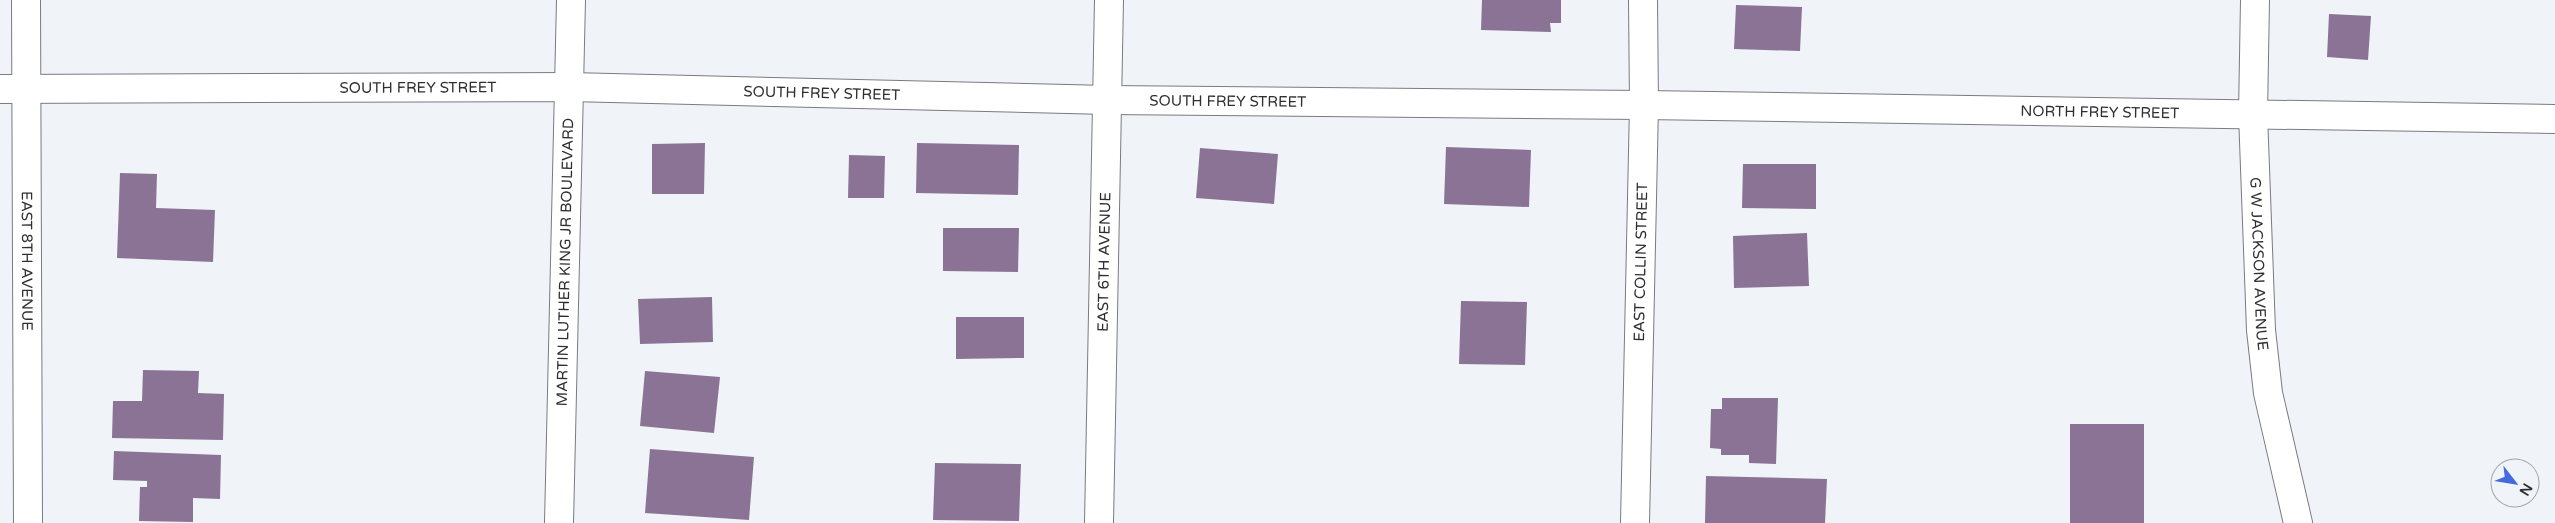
<svg xmlns="http://www.w3.org/2000/svg" width="2555" height="523" viewBox="0 0 2555 523" font-family="'Varela Round',sans-serif">
<rect width="100%" height="100%" fill="#f0f3f8"/>
<!-- building -->
<path fill="#8b7396" d="M1482,0h79v23h-11l1,9 -70,-2z
M1736,5l66,2 -2,44 -66,-2z
M2329,14l42,2 -3,44 -41,-3z
M705,143l-1,51h-52v-50z
M917,143l102,2 -1,50 -102,-2z
M1446,147l85,3 -2,57 -85,-3z
M1200,148l78,6 -4,50 -78,-6z
M849,155l36,1 -1,42h-36z
M1743,164h73v45l-74,-1z
M120,173l37,1 -1,34 59,2 -2,52 -96,-4z
M943,228h76l-1,44 -75,-1z
M1807,233l2,53 -75,2 -1,-52z
M712,297l1,45 -73,2 -2,-45z
M1461,301l66,1 -2,63 -66,-1z
M956,317h68v41l-68,1z
M143,370l56,1 -1,22 26,1 -1,46 -111,-2 1,-37h29z
M645,371l75,6 -6,56 -74,-7z
M1722,398h56l-2,66 -27,-1v-8h-28v-6l-11,-1 1,-39h11z
M2070,424h74v99h-74z
M650,449l104,8 -5,63 -104,-7z
M114,451l107,4 -1,44 -27,-1v24l-54,-1 1,-34h7v-6l-34,-1z
M935,463l86,1 -2,57 -86,-1z
M1706,476l121,3 -2,44h-120z"/>
<g fill="none" stroke-linecap="round" stroke-linejoin="round">
<defs>
<g id="street">
<path id="s1" d="M26,0l2,523"/>
<path id="s2" d="M0,89l570,-2 538,13 536,5 911,14"/>
<path id="s3" d="M1099,523l10,-523"/>
<path id="s4" d="M1635,523l9,-418 -1,-105"/>
</g>
<g id="secondary">
<path id="s5" d="M2255,0l-2,114 8,216 7,63 30,130"/>
</g>
<g id="primary">
<path id="s6" d="M559,523l12,-523"/>
</g>
</defs>
<!-- street casing -->
<use href="#street" stroke="#797b80" stroke-width="30"/>
<!-- secondary casing -->
<use href="#secondary" stroke="#797b80" stroke-width="30"/>
<!-- primary casing -->
<use href="#primary" stroke="#797b80" stroke-width="30"/>
<!-- street -->
<use href="#street" stroke="#fff" stroke-width="28"/>
<!-- secondary -->
<use href="#secondary" stroke="#fff" stroke-width="28"/>
<!-- primary -->
<use href="#primary" stroke="#fff" stroke-width="28"/>
</g>
<g text-anchor="middle" dominant-baseline="central" stroke-width="5" stroke-linejoin="round" paint-order="stroke">
<!-- street labels -->
<g font-size="15" fill="#2f2f32" stroke="#f0f3f8">
<text stroke="none"><textPath href="#s2" startOffset="418">SOUTH FREY STREET</textPath></text>
<text stroke="none"><textPath href="#s2" startOffset="822">SOUTH FREY STREET</textPath></text>
<text stroke="none"><textPath href="#s2" startOffset="1228">SOUTH FREY STREET</textPath></text>
<text stroke="none"><textPath href="#s2" startOffset="2100">NORTH FREY STREET</textPath></text>
<text stroke="none"><textPath href="#s1" startOffset="261">EAST 8TH AVENUE</textPath></text>
<text stroke="none"><textPath href="#s6" startOffset="261">MARTIN LUTHER KING JR BOULEVARD</textPath></text>
<text stroke="none"><textPath href="#s3" startOffset="261">EAST 6TH AVENUE</textPath></text>
<text stroke="none"><textPath href="#s4" startOffset="261">EAST COLLIN STREET</textPath></text>
<text stroke="none"><textPath href="#s5" startOffset="264">G W JACKSON AVENUE</textPath></text>
</g>
</g>
<!-- north arrow -->
<g transform="translate(2515 483) rotate(121)"><circle r="24" fill="#f0f3f8" stroke="#a3a5a9"/>
<path d="M0-4L9 19L0 12L-9 19Z" fill="#456add"/>
<text y="-8" font-size="14" font-weight="bold" text-anchor="middle" fill="#2f2f32">N</text>
</g>
</svg>
